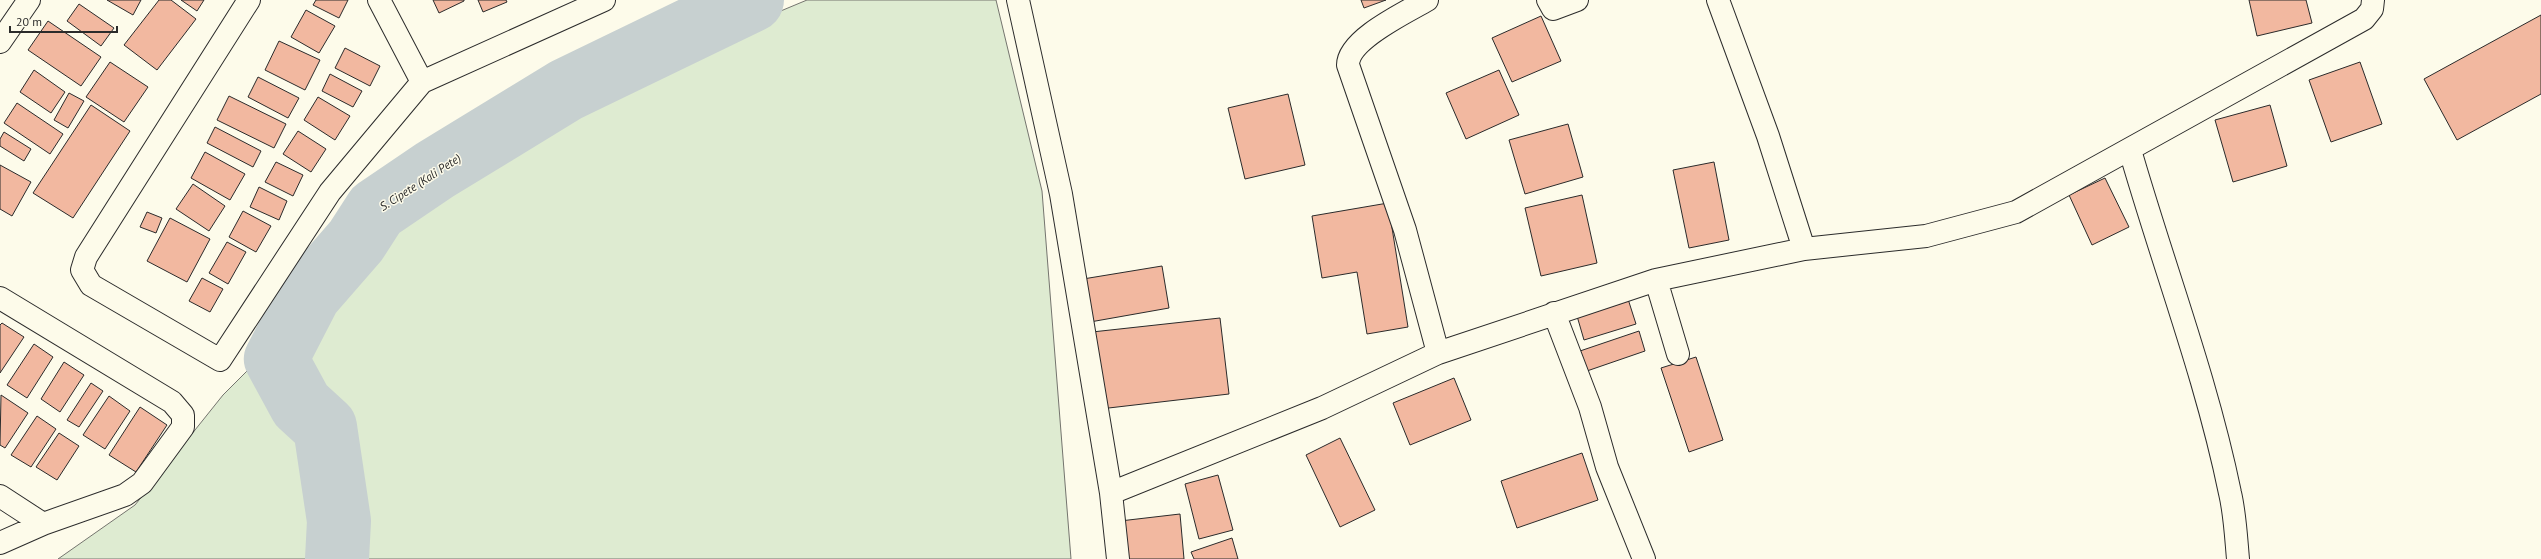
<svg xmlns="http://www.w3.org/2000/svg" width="2541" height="559" viewBox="0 0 2541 559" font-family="'PT Sans',sans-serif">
<rect width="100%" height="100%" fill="#fdfbea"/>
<!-- garden -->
<path fill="#deebd1" stroke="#74746e" d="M807,0h189l46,191 29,368h-1013l77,-54 88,-110 168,-168 127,-88 155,-83z"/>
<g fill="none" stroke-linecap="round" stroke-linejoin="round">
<!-- river -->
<path stroke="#c7d0d0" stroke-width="64" d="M337,559l2,-38 -14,-94 -24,-22 -25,-46 33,-64 47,-54 20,-31 59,-40 131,-80 186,-90"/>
</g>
<!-- building -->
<path fill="#f2b8a0" stroke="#2b2b2b" d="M107,0h34l-8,15z
M159,0h12l25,19 -39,51 -33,-25z
M181,0h23l-7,11z
M316,0h32l-9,18 -26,-13z
M433,0h31v1l-25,12z
M478,0h28l1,2 -24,10z
M1361,0h25l-22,8z
M2249,0h57l6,23 -55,13z
M79,4l35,24 -13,18 -34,-25z
M306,10l29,16 -16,27 -28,-16z
M2541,15v79l-84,46 -33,-61z
M1541,16l20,45 -49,21 -20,-44z
M48,21l53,36 -20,29 -53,-36z
M279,41l41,19 -15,30 -40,-20z
M345,48l35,18 -10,20 -35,-18z
M110,62l38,25 -24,35 -38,-25z
M2360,62l22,62 -51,18 -22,-62z
M34,70l31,22 -14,21 -31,-21z
M1499,70l20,45 -53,24 -20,-46z
M330,74l32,17 -9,16 -31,-16z
M258,77l41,21 -11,20 -40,-21z
M69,93l15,8 -16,27 -14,-8z
M1288,94l17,71 -60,14 -17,-71z
M229,96l57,28 -12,24 -57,-28z
M318,97l32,19 -15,24 -31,-20z
M17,103l46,31 -13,20 -46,-31z
M91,105l39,26 -57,87 -40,-25z
M2270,105l17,61 -54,16 -18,-62z
M1568,124l15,53 -58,17 -16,-54z
M215,127l46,24 -8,16 -46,-24z
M298,131l28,18 -15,23 -28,-18z
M4,132l27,17 -7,12 -24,-15v-7z
M205,152l40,22 -15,26 -39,-22z
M276,162l27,13 -10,21 -28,-14z
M1714,162l15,78 -40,8 -16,-78z
M0,165l31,17 -19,34 -12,-7z
M2105,178l24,49 -37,18 -23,-50z
M193,184l32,22 -16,25 -33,-22z
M259,187l28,14 -8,19 -29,-13z
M1582,195l15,68 -56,13 -16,-68z
M1388,203l20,124 -41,7 -10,-62 -35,6 -10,-62z
M243,211l28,15 -15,26 -27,-15z
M147,212l15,6 -6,15 -16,-6z
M170,218l40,21 -23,43 -40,-21z
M227,242l19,10 -18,32 -19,-11z
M1162,266l7,42 -79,14 -7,-43z
M202,278l21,11 -13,23 -21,-11z
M1628,299l8,25 -52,16 -7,-24z
M1220,318l9,76 -129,15 -8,-77z
M2,323l22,14 -24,36v-48z
M1639,331l6,20 -61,21 -7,-20z
M34,344l19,13 -26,41 -20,-13z
M1696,357l27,83 -34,12 -28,-84z
M64,362l20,13 -24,37 -19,-13z
M1454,378l17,42 -61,25 -17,-42z
M91,383l12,8 -24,36 -12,-7z
M1,395l27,18 -23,35 -5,-3z
M109,396l21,15 -25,38 -22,-14z
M140,407l27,18 -31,47 -27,-17z
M37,416l19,13 -25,38 -20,-12z
M59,433l20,13 -22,34 -21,-13z
M1340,438l35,72 -35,17 -34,-72z
M1582,453l16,47 -81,28 -16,-47z
M1218,475l15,55 -34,9 -14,-55z
M1180,514l4,45h-60l-4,-38z
M1232,538l6,21h-44l-3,-7z"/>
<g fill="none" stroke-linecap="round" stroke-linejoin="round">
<defs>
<path id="minor" d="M249,0l-163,257 -4,13 9,15 129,75 110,-168 92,-110 182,-82
M379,0l43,82
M1018,0l43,194 50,299 7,66
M1427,0c-20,12 -79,39 -79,65l57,165 33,123
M1548,0l5,9 24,-9
M1718,0l50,136 36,113
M0,42l29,-42
M2130,150c33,115 76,226 100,343 5,21 6,44 8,66
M1656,280l22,74
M0,298l172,104 11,13v12l-41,56 -17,12 -82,29 -43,19
M1554,313l36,94 17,60 37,92
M1111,493l211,-85 116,-55 218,-73 148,-31 122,-13 90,-24 348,-193 8,-10 1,-9
M0,496l43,28"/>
</defs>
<!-- minor casing -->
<use href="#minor" stroke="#2b2b2b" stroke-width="24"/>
<!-- minor -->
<use href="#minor" stroke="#fdfbea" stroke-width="22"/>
</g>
<g text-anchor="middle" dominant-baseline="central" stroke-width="3" stroke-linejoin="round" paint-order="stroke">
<!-- water labels -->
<g font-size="12" font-style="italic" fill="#2b2b2b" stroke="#fdfbea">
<text transform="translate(420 182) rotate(-33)">S. Cipete (Kali Pete)</text>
</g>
</g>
<!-- scale -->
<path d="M10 26v6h107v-6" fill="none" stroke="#2b2b2b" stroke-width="2"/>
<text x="16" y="26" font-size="12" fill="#2b2b2b" stroke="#fdfbea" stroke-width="3" paint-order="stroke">20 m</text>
</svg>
